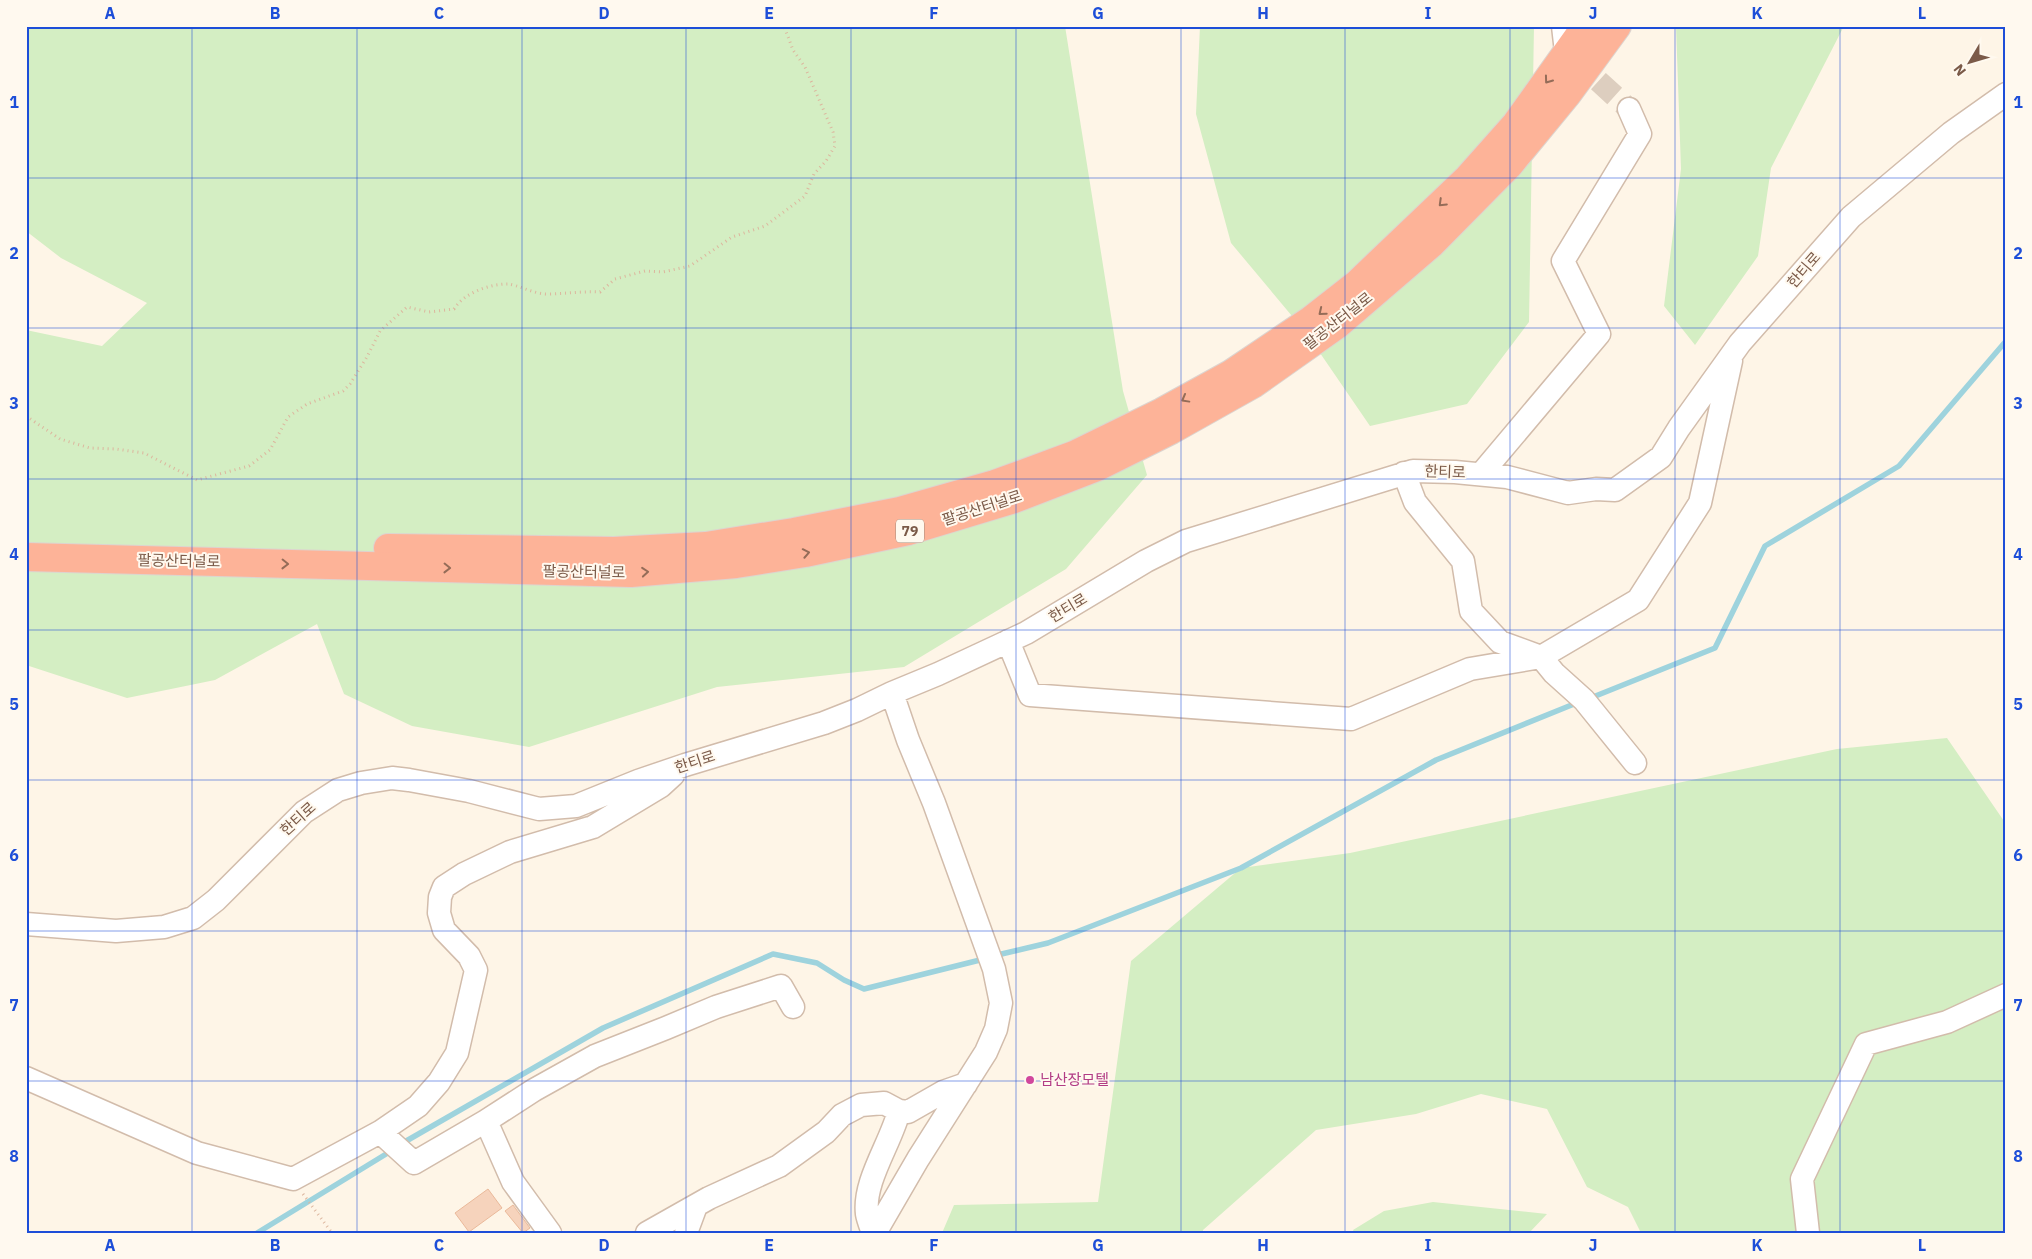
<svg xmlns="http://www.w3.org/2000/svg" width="2032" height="1259" viewBox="0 0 2032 1259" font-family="'IBM Plex Sans','Noto Sans KR',sans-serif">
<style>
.green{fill:#d4eec3}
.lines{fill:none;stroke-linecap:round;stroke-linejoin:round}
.stream{stroke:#9ed3dd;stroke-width:5.5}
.building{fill:#f6d3bc;stroke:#eab99a}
.minor-tunnel{stroke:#ddcebf;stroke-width:22;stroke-dasharray:22 11;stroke-linecap:butt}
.minor-casing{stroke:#d2bcab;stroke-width:25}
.highway-casing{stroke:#ddd4cf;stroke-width:30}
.path{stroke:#dcb69e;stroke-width:3;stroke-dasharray:1 4;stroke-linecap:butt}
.minor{stroke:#fff;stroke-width:22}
.highway{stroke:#fdb398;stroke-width:28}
.oneway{stroke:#956c58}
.grid{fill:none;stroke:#1d4ed8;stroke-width:1;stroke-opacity:0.55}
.hotel-dot{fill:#d1479c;stroke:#fff9ef;stroke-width:2}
.labels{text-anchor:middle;stroke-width:4;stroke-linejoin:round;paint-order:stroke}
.shield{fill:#fff9ef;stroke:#a38a7a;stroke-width:1}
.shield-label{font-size:14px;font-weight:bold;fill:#7b5a48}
.street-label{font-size:15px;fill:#7b5a48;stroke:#fff9ef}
.hotel-label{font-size:15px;fill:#b23c85;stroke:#fff9ef;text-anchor:start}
.neatline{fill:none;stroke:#1d4ed8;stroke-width:2}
.grid-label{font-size:16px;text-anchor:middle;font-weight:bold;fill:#1d4ed8}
</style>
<rect width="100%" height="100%" fill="#fef5e7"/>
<path class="green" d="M26 26H1065L1123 391 1147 475 1066 569 904 667 717 687 529 747 412 726 344 694 317 624 215 680 127 698 26 665V330L102 346 147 303 61 258 26 231Z
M1200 26H1534L1529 322 1467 404 1370 426 1307 334 1231 243 1196 114Z
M1676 26H1844L1771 168 1758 256 1695 345 1664 306 1681 169Z
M1947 738 2006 824V1233H1822L1818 1230 1799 1233H1641L1628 1207 1587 1187 1547 1109 1481 1094 1416 1114 1316 1130 1203 1230V1233H942L954 1205 1098 1202 1131 961 1241 868 1350 853 1837 749Z
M1433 1202 1547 1214 1529 1233H1354L1353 1230 1384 1211Z"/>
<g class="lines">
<path class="stream" d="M1588 699 1715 648 1765 546 1899 466 2006 341
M993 956 1048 943 1241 868 1436 760 1579 702
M401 1144 603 1028 773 954 817 963 844 980 864 989 984 959
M257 1233 391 1151"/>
</g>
<path class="building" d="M488 1189 502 1208 469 1232 455 1213Z
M513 1205 530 1228 523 1233 505 1211Z"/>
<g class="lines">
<path class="minor-tunnel" d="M1574 59 1629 109"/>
<g class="minor-casing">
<path id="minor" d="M1563 26 1566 52
M1404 473 1415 502 1463 561 1471 611 1500 642 1541 657 1554 673 1584 700 1635 763
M1481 474 1599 334 1563 261 1640 134 1629 109
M1008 641 1030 695 1351 719 1470 669 1541 657 1638 600 1700 503 1731 361
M26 924 116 931 164 927 193 918 216 900 304 812 338 790 361 783 392 778 409 780 469 791 539 809 576 806 638 781 685 765 824 723 857 710 892 693 938 674 1026 633 1146 561 1186 541 1413 471 1455 472 1507 477 1568 493 1596 489 1615 490 1661 457 1679 428 1740 343 1851 217 1951 133 2006 94
M26 1078 197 1153 293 1179 380 1132 418 1106 439 1082 457 1053 476 970 469 956 444 930 439 913 440 897 444 887 464 874 510 852 593 827 661 786 673 775
M486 1121 534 1090 595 1056 666 1028 716 1007 781 986 793 1007
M380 1132 414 1163 486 1121 513 1182 550 1233
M647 1233 709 1198 779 1166 826 1132 842 1115 861 1105 884 1103 899 1111 908 1112 943 1092 966 1084
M686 1233 696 1206
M873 1233C871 1227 868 1220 867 1214 863 1181 891 1143 899 1111
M875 1233 918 1159 986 1052 996 1029 1001 1003 994 969 934 803 908 740 892 693
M1808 1233 1802 1179 1866 1044 1947 1022 2006 995"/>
</g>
<g class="highway-casing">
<path id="highway" d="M388 548 614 551 706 546 794 532 900 511 995 484 1074 455 1162 412 1231 374 1311 320 1357 284 1468 178 1516 124 1586 26
M26 557 631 573 736 564 805 553 908 531 1014 499 1097 467 1171 430 1253 384 1338 324 1431 244 1508 166 1568 93 1617 26"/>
</g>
<path class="path" d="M26 416 60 439 90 448 116 449 144 453 197 480 249 466 270 450 288 417 307 404 343 391 350 384 367 357 380 331 407 307 429 312 454 309C464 293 489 284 508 284 518 285 532 293 545 294 564 294 581 291 600 292L615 279 645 271 663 272 690 266 732 237 765 226 805 196 814 174 826 161 835 146 833 132 805 67 793 50 784 26
M303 1194 332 1233"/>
<use href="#minor" class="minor"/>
<use href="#highway" class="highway"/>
</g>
<defs><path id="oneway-chevron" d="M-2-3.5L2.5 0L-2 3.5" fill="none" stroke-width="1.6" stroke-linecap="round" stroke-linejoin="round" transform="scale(1.25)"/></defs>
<g class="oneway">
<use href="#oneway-chevron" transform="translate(1548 80) rotate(126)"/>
<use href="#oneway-chevron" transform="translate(1442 203) rotate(136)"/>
<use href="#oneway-chevron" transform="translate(1322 312) rotate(141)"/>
<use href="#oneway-chevron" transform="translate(1185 399) rotate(151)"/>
<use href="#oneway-chevron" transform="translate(806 553) rotate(-11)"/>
<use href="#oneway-chevron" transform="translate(285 564) rotate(1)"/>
<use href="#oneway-chevron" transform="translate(447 568) rotate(1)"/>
<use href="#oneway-chevron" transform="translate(645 572) rotate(-5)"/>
</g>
<path class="grid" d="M192 26V1233M357 26V1233M522 26V1233M686 26V1233M851 26V1233M1016 26V1233M1181 26V1233M1345 26V1233M1510 26V1233M1675 26V1233M1840 26V1233M26 178H2006M26 328H2006M26 479H2006M26 630H2006M26 780H2006M26 931H2006M26 1081H2006"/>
<circle class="hotel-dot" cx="1030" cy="1080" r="5"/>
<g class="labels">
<rect class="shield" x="896" y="519.5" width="28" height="23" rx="4"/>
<g class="shield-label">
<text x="910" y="536">79</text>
</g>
<g class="street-label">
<text transform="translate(1804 270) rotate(-49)" y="5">한티로</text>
<text transform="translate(1338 321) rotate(-38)" y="5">팔공산터널로</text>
<text transform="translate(1445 472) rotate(2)" y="5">한티로</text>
<text transform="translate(982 508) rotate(-18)" y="5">팔공산터널로</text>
<text transform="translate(179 561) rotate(1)" y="5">팔공산터널로</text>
<text transform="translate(584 572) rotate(1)" y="5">팔공산터널로</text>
<text transform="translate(1068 608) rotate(-31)" y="5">한티로</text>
<text transform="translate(695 762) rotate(-18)" y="5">한티로</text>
<text transform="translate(298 819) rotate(-42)" y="5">한티로</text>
</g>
<g class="hotel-label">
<text x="1040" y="1085">남산장모텔</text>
</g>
</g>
<rect width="2032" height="1259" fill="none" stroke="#fff9ef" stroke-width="55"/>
<g transform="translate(1970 62) rotate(232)" stroke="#fff9ef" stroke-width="4" paint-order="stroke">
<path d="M0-4L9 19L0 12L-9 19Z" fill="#7b5a48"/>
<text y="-8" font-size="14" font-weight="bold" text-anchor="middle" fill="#7b5a48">N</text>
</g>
<rect x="28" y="28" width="1976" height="1204" class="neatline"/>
<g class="grid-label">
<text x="110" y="19">A</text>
<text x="275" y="19">B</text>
<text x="439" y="19">C</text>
<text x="604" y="19">D</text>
<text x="769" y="19">E</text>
<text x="934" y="19">F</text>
<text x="1098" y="19">G</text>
<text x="1263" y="19">H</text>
<text x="1428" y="19">I</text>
<text x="1593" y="19">J</text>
<text x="1757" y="19">K</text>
<text x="1922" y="19">L</text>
<text x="14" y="108">1</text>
<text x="2018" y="108">1</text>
<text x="14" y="259">2</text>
<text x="2018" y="259">2</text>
<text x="14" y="409">3</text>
<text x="2018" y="409">3</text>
<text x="14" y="560">4</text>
<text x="2018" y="560">4</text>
<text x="14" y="710">5</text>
<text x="2018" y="710">5</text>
<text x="14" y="861">6</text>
<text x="2018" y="861">6</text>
<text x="14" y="1011">7</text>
<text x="2018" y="1011">7</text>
<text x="14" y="1162">8</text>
<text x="2018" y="1162">8</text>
<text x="110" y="1251">A</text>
<text x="275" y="1251">B</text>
<text x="439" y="1251">C</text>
<text x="604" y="1251">D</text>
<text x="769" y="1251">E</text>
<text x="934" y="1251">F</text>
<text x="1098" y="1251">G</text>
<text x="1263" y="1251">H</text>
<text x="1428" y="1251">I</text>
<text x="1593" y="1251">J</text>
<text x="1757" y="1251">K</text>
<text x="1922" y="1251">L</text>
</g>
</svg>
